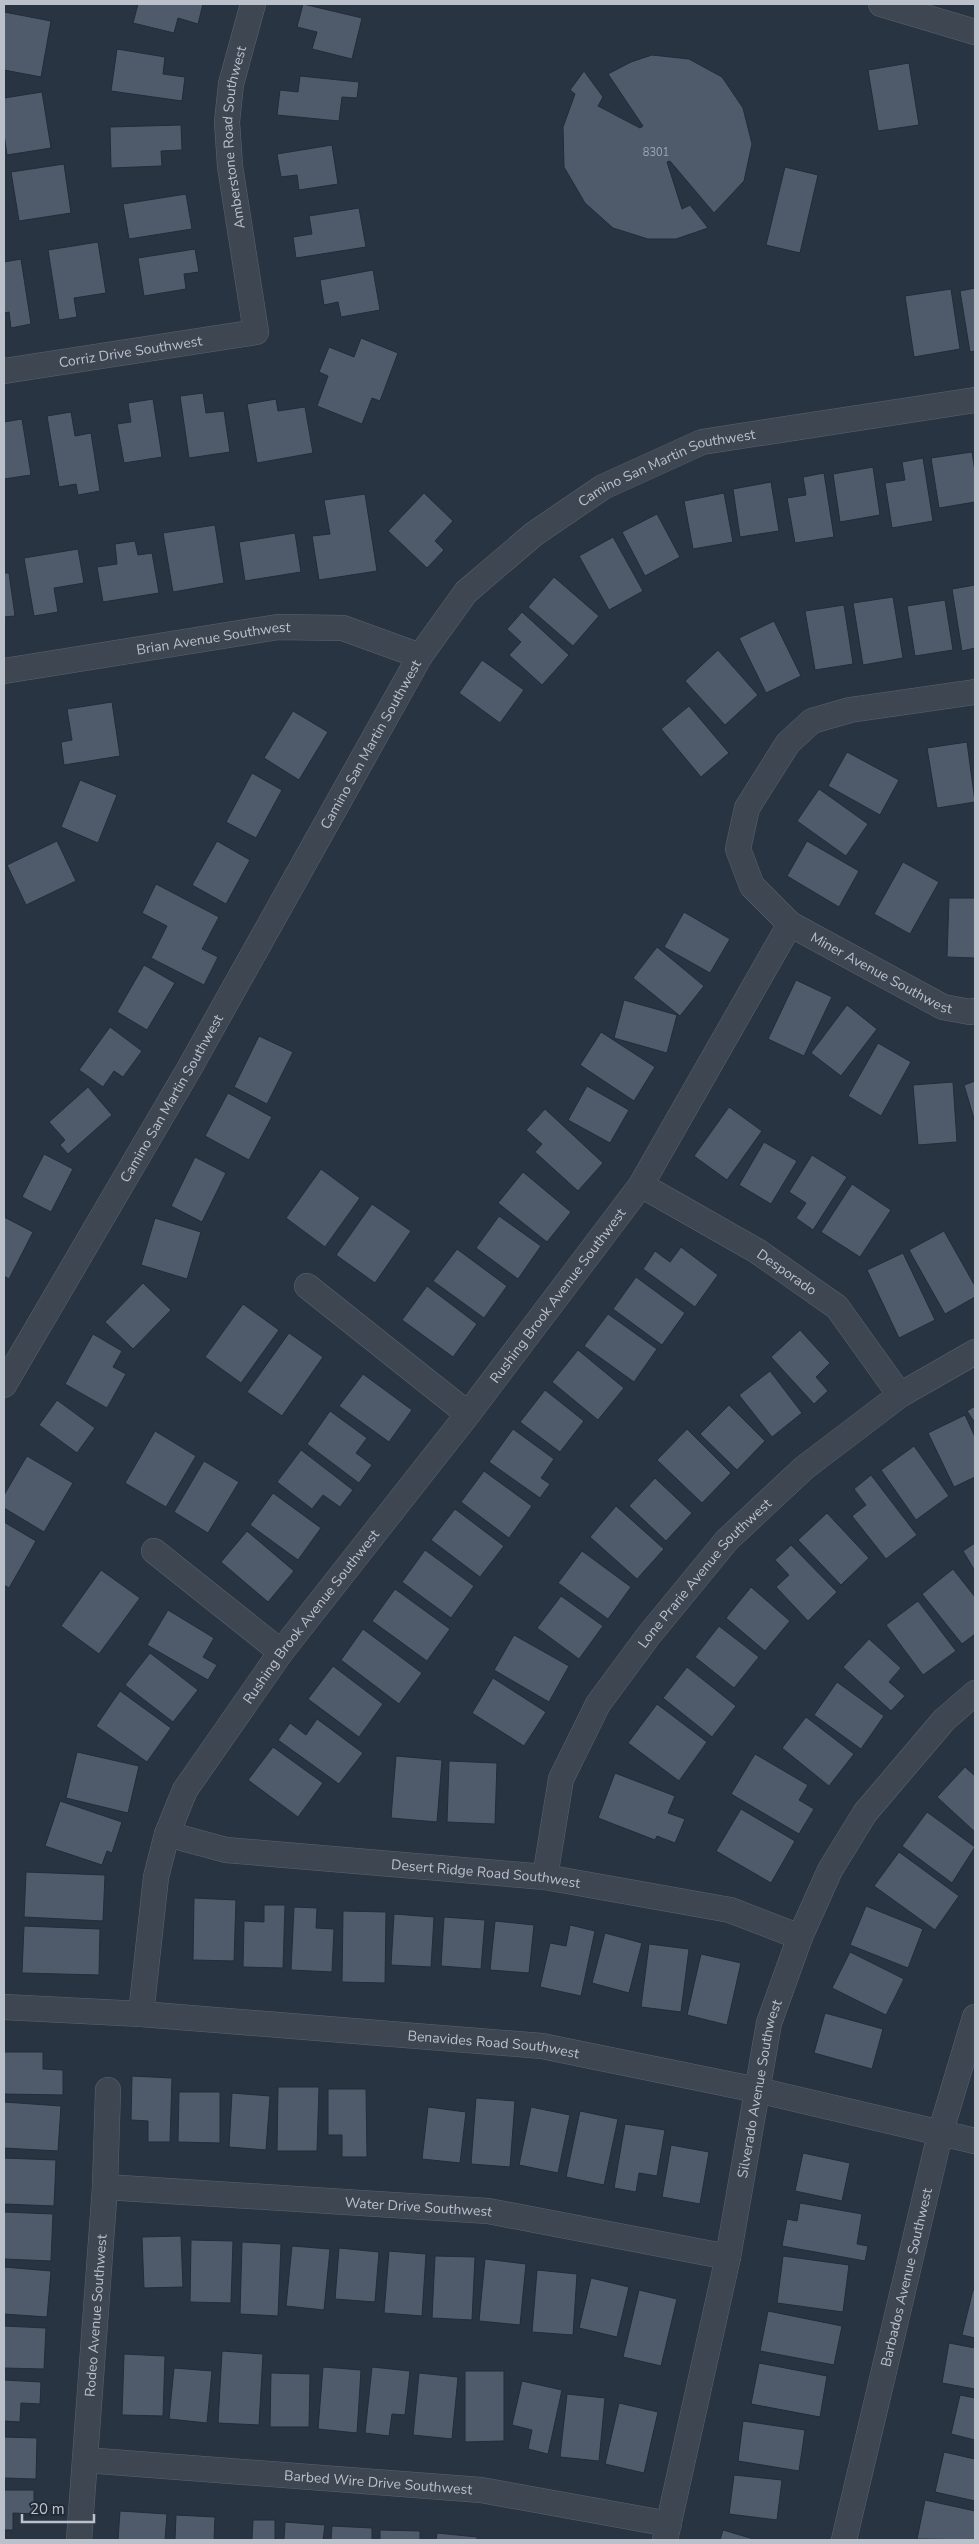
<svg xmlns="http://www.w3.org/2000/svg" width="979" height="2544" viewBox="0 0 979 2544" font-family="'Nunito Sans',sans-serif">
<style>
.building{fill:#4f5b6a;stroke:#232c39}
.lines{fill:none;stroke-linecap:round;stroke-linejoin:round}
.minor-casing{stroke:#5b636f;stroke-width:26}
.minor{stroke:#3d4651;stroke-width:25}
.labels{text-anchor:middle;stroke-width:4.5;stroke-linejoin:round;paint-order:stroke}
.number-label{font-size:11px;fill:#9fa8b3}
.street-label{font-size:14px;fill:#bac1cb;stroke:#212a37}
</style>
<rect width="100%" height="100%" fill="#283442"/>
<path class="building" d="M138 4H203L198 24 178 18 174 33 133 23Z
M303 4 362 18 352 59 312 49 317 32 297 27Z
M4 12 51 21 41 77 4 70Z
M117 49 165 57 163 74 185 77 182 101 111 91Z
M652 55 689 59 722 77 743 108 752 144 744 181 714 213 670 161 667 162 682 209 690 205 708 228 676 239H648L613 228 585 203 564 167 563 127 575 94 570 90 584 71 603 97 598 106 640 128 643 126 608 74 631 62Z
M909 63 919 125 878 131 868 70Z
M300 76 359 82 357 98 342 97 339 121 277 115 280 90 298 92Z
M42 92 51 148 7 155 4 134V98Z
M181 125 182 150 161 151 162 166 111 168 110 127Z
M332 145 338 184 299 190 297 175 281 177 277 154Z
M64 164 71 213 19 221 11 172Z
M785 167 818 175 800 253 766 245Z
M186 194 192 229 129 239 123 204Z
M359 208 366 247 296 258 293 237 312 234 309 216Z
M98 242 106 293 74 298 77 317 59 320 48 250Z
M195 249 199 272 184 274 186 289 144 296 138 258Z
M21 259 31 324 11 328 9 312 4 313V262Z
M373 270 380 310 341 317 338 302 324 305 320 280Z
M975 288V351L970 352 960 291Z
M951 289 960 349 914 357 905 296Z
M361 338 398 353 380 401 372 398 362 424 317 406 328 376 319 372 329 347 354 357Z
M203 393 206 413 224 411 230 452 189 458 180 396Z
M153 399 162 457 124 463 117 424 131 422 128 403Z
M276 399 278 411 305 407 313 453 257 463 247 404Z
M71 412 75 436 91 433 100 491 78 495 76 484 59 487 47 416Z
M22 419 31 475 4 479V422Z
M972 452 975 472V502L939 508 931 458Z
M923 458 933 521 892 528 885 483 905 480 902 462Z
M873 467 880 515 840 522 833 474Z
M824 473 834 537 795 543 787 498 806 495 803 477Z
M771 482 779 531 740 537 733 489Z
M424 493 453 521 435 541 444 550 427 568 388 531Z
M724 493 733 542 693 549 684 501Z
M365 494 377 571 319 580 312 536 330 534 324 500Z
M657 514 680 557 645 576 622 532Z
M215 525 224 583 173 592 163 533Z
M295 533 301 572 245 581 239 542Z
M613 537 643 591 609 610 579 556Z
M135 541 138 555 152 553 159 593 103 602 97 567 117 564 115 544Z
M78 549 84 583 54 588 58 612 34 616 24 558Z
M4 573H9L15 616 4 617Z
M554 577 599 616 573 646 528 607Z
M975 585V648L962 651 952 589Z
M893 597 903 658 863 665 853 603Z
M945 600 953 650 915 656 907 606Z
M844 605 853 664 815 670 805 611Z
M522 612 569 655 542 685 509 655 521 642 507 629Z
M774 621 801 676 766 693 739 638Z
M718 650 758 695 725 725 685 681Z
M482 660 524 690 500 723 459 693Z
M112 702 120 756 64 765 61 742 72 740 67 709Z
M689 706 729 753 701 777 661 729Z
M293 711 328 732 299 780 264 758Z
M967 742 975 802 937 808 927 748Z
M847 752 899 780 880 815 828 786Z
M252 773 282 790 256 838 226 822Z
M80 780 117 795 98 843 61 827Z
M819 789 868 824 846 856 797 821Z
M57 841 76 881 26 905 7 865Z
M217 841 250 860 226 904 192 885Z
M807 841 859 871 839 907 787 876Z
M903 862 939 882 910 934 874 914Z
M156 884 219 917 202 949 218 957 204 985 151 958 167 926 142 913Z
M949 898H975V958L947 957Z
M684 912 730 939 710 973 664 947Z
M657 947 704 986 680 1016 633 978Z
M144 965 175 983 147 1030 117 1012Z
M796 980 832 997 804 1056 768 1039Z
M624 1000 677 1015 667 1053 614 1038Z
M847 1005 877 1029 841 1076 811 1053Z
M110 1027 142 1051 123 1077 114 1071 103 1087 79 1070Z
M601 1032 655 1067 634 1101 580 1065Z
M259 1036 293 1052 267 1104 234 1087Z
M878 1043 911 1062 881 1116 848 1096Z
M975 1081V1122L964 1085Z
M953 1082 957 1142 918 1145 913 1085Z
M587 1086 629 1110 610 1143 568 1120Z
M88 1087 112 1115 68 1154 60 1145 65 1140 49 1122Z
M228 1093 272 1117 249 1160 205 1136Z
M729 1107 762 1131 727 1180 694 1156Z
M545 1109 603 1163 578 1191 535 1152 542 1144 526 1130Z
M764 1142 797 1161 771 1204 739 1185Z
M44 1154 73 1169 51 1212 22 1197Z
M812 1155 847 1177 813 1230 796 1218 806 1203 789 1192Z
M195 1157 226 1173 202 1222 171 1206Z
M321 1169 360 1198 325 1247 286 1218Z
M523 1172 571 1212 547 1242 498 1203Z
M852 1184 891 1210 860 1257 821 1232Z
M372 1204 411 1231 375 1283 336 1255Z
M499 1216 541 1246 518 1279 476 1248Z
M4 1217 33 1232 9 1279 4 1276Z
M155 1218 201 1232 187 1279 141 1265Z
M944 1231 975 1286V1297L945 1314 909 1250Z
M681 1247 718 1275 695 1307 643 1269 655 1251 670 1262Z
M457 1249 507 1286 484 1318 433 1281Z
M903 1253 935 1320 899 1338 867 1270Z
M636 1277 685 1313 662 1345 613 1309Z
M143 1283 171 1310 133 1349 105 1322Z
M427 1286 477 1324 453 1357 402 1320Z
M243 1304 279 1330 241 1383 205 1357Z
M608 1314 657 1349 634 1382 584 1346Z
M800 1330 830 1363 816 1377 828 1391 814 1404 771 1357Z
M289 1333 323 1357 282 1416 247 1392Z
M93 1334 122 1351 113 1367 126 1374 107 1408 65 1384Z
M578 1350 624 1388 598 1420 552 1382Z
M770 1371 802 1413 772 1437 739 1395Z
M363 1374 412 1410 389 1442 339 1406Z
M545 1390 584 1421 560 1452 520 1422Z
M57 1400 95 1428 77 1453 39 1425Z
M729 1405 765 1441 737 1470 700 1434Z
M975 1406V1423L967 1411Z
M330 1411 367 1438 356 1453 372 1465 359 1483 307 1444Z
M965 1415 975 1437V1477L954 1487 928 1433Z
M513 1429 554 1459 541 1478 550 1484 540 1498 489 1462Z
M687 1429 731 1473 702 1503 657 1460Z
M155 1431 196 1456 166 1507 125 1483Z
M914 1446 949 1496 916 1520 881 1470Z
M301 1450 353 1490 340 1507 323 1495 312 1509 277 1482Z
M27 1456 73 1483 44 1532 4 1508V1495Z
M204 1461 239 1482 208 1533 174 1512Z
M484 1471 532 1506 509 1538 461 1502Z
M871 1475 917 1535 886 1559 852 1516 866 1505 854 1489Z
M655 1478 692 1513 666 1541 629 1506Z
M273 1493 321 1528 298 1560 250 1525Z
M616 1506 664 1549 637 1579 590 1537Z
M455 1509 504 1546 480 1577 431 1540Z
M827 1513 869 1558 841 1585 798 1540Z
M4 1522 36 1541 9 1588 4 1585Z
M247 1531 294 1571 268 1602 221 1562Z
M975 1543V1571L963 1551Z
M791 1545 837 1592 808 1621 776 1587 789 1575 775 1560Z
M425 1550 474 1586 451 1618 402 1582Z
M582 1551 631 1587 608 1619 558 1583Z
M953 1569 975 1597V1634L962 1644 922 1594Z
M101 1570 140 1598 99 1654 61 1626Z
M751 1587 790 1621 765 1651 726 1618Z
M395 1589 450 1629 427 1661 372 1621Z
M561 1596 603 1626 579 1659 537 1628Z
M918 1601 956 1651 923 1675 886 1625Z
M168 1610 214 1638 203 1657 217 1665 208 1680 147 1645Z
M719 1626 759 1657 734 1688 695 1657Z
M363 1629 422 1673 399 1704 341 1660Z
M514 1635 569 1666 549 1702 494 1670Z
M869 1639 901 1668 889 1682 905 1696 891 1711 843 1667Z
M150 1653 198 1690 173 1722 125 1685Z
M333 1666 383 1704 359 1737 308 1699Z
M687 1667 736 1706 712 1737 663 1698Z
M493 1678 546 1712 524 1746 472 1713Z
M837 1682 884 1716 861 1749 814 1715Z
M120 1691 171 1728 147 1762 96 1726Z
M657 1704 707 1742 679 1781 628 1743Z
M806 1717 854 1754 829 1786 782 1748Z
M317 1719 363 1753 339 1784 278 1740 290 1723 306 1735Z
M273 1747 323 1783 298 1817 248 1780Z
M77 1752 139 1766 128 1813 66 1798Z
M755 1754 808 1785 799 1800 814 1809 799 1834 731 1794Z
M396 1756 442 1760 437 1822 391 1818Z
M449 1761 497 1763 495 1824 447 1822Z
M965 1767 975 1776V1832L937 1797Z
M615 1773 675 1796 668 1813 685 1819 675 1843 657 1836 655 1840 598 1818Z
M60 1801 122 1822 112 1853 107 1851 102 1865 45 1846Z
M741 1809 795 1841 771 1883 716 1851Z
M927 1812 975 1847 952 1883 902 1846Z
M899 1852 959 1896 935 1930 874 1886Z
M26 1872 105 1875 103 1921 24 1917Z
M194 1898 236 1900 234 1961 193 1960Z
M264 1905H285L283 1968 243 1967 244 1921 264 1922Z
M866 1906 923 1929 908 1968 850 1945Z
M294 1907 317 1908 316 1928 334 1929 332 1972 291 1970Z
M343 1911 386 1912 385 1983 342 1982Z
M394 1914 434 1917 431 1967 391 1965Z
M444 1917 485 1920 481 1969 441 1966Z
M495 1921 534 1925 529 1973 490 1970Z
M570 1925 595 1931 581 1996 540 1987 550 1943 566 1946Z
M24 1926 100 1929 99 1975 22 1973Z
M605 1933 642 1943 629 1993 592 1983Z
M649 1944 689 1949 681 2012 641 2007Z
M850 1952 904 1979 886 2015 832 1988Z
M701 1954 741 1963 727 2025 687 2015Z
M825 2013 883 2029 872 2069 814 2053Z
M4 2052H43V2069L63 2070V2095L4 2094Z
M132 2076 172 2078 170 2142H148V2121L131 2120Z
M278 2087H319L317 2151H277Z
M328 2089H366L367 2157H342V2135H328Z
M179 2092H220V2143L178 2142Z
M232 2093 270 2096 266 2150 229 2147Z
M476 2098 515 2101 510 2167 471 2164Z
M4 2102 61 2106 58 2151 4 2148Z
M428 2107 466 2112 460 2163 422 2159Z
M531 2107 570 2115 558 2173 519 2165Z
M580 2111 618 2119 604 2185 566 2177Z
M625 2124 665 2130 657 2176 639 2173 636 2192 614 2188Z
M671 2145 709 2152 700 2204 662 2197Z
M803 2153 850 2163 842 2201 795 2191Z
M4 2158 56 2160 54 2206 4 2204Z
M800 2203 862 2214 857 2244 868 2246 865 2261 782 2246 787 2219 797 2221Z
M4 2212 53 2214 51 2261 4 2259Z
M181 2236 183 2287 144 2288 142 2237Z
M191 2240 233 2241 231 2303 190 2302Z
M242 2242 281 2244 278 2316 240 2314Z
M292 2246 330 2249 324 2310 286 2306Z
M339 2248 379 2252 375 2302 335 2299Z
M389 2251 426 2254 422 2316 384 2313Z
M435 2256 475 2257 472 2320 432 2318Z
M783 2256 849 2265 843 2312 777 2303Z
M485 2259 526 2264 520 2325 479 2321Z
M4 2267 51 2271 47 2317 4 2314Z
M537 2270 577 2274 573 2335 532 2332Z
M591 2278 629 2287 617 2337 579 2328Z
M639 2290 677 2299 661 2366 623 2357Z
M973 2290 975 2291V2338L962 2335Z
M768 2311 842 2326 834 2365 760 2351Z
M4 2326 46 2328 44 2369 4 2368Z
M949 2343 975 2348V2389L942 2383Z
M222 2351 263 2354 259 2425 218 2423Z
M124 2354 165 2356 163 2416 122 2415Z
M759 2363 827 2376 820 2417 751 2404Z
M323 2367 361 2370 357 2433 318 2429Z
M372 2367 410 2371 405 2415 392 2414 389 2436 365 2433Z
M174 2368 212 2371 207 2423 169 2419Z
M465 2371H504V2441L465 2442Z
M271 2373 310 2374 309 2427H270Z
M419 2373 458 2377 452 2439 413 2435Z
M4 2380 41 2382 40 2404 21 2403 20 2422 4 2421Z
M522 2381 562 2390 548 2454 528 2449 532 2430 512 2425Z
M567 2394 605 2398 599 2461 560 2457Z
M960 2395 975 2398V2440L951 2434Z
M619 2403 658 2412 644 2473 605 2464Z
M743 2421 805 2430 799 2471 738 2461Z
M4 2437 37 2438 36 2479 4 2478Z
M944 2452 975 2459V2501L935 2492Z
M734 2475 782 2480 777 2520 729 2514Z
M4 2490H34V2514L13 2513V2530H4Z
M925 2500 975 2511V2540L917 2539Z
M120 2511 167 2514 165 2540H118Z
M176 2515 215 2517 214 2540H175Z
M253 2520H275V2540H252Z
M285 2522 325 2525 323 2540H284Z
M332 2526 372 2528V2540H331Z
M380 2530 420 2531V2540H380Z
M723 2530 757 2540H720Z
M437 2533 477 2537V2540H436Z"/>
<g class="lines">
<g class="minor-casing">
<g id="minor">
<path d="M881 4 975 32"/>
<path id="s1" d="M4 371 256 332 230 166 227 122 231 84 253 4"/>
<path id="s2" d="M4 671 278 627 343 628 420 656"/>
<path id="s3" d="M790 924 943 1007 970 1012 975 1011"/>
<path id="s4" d="M641 1185 757 1251 837 1307 900 1395"/>
<path d="M307 1286 468 1414"/>
<path id="s5" d="M4 1385 189 1069 420 656 466 592 534 534 603 487 702 442 975 400"/>
<path d="M154 1551 281 1652"/>
<path id="s6" d="M167 1834 226 1850 545 1877 730 1910 800 1937"/>
<path id="s7" d="M545 1877 561 1779 598 1704 649 1635 727 1540 804 1468 900 1395 975 1352"/>
<path id="s8" d="M4 2007 141 2014 542 2046 757 2090 975 2141"/>
<path id="s9" d="M141 2014 156 1877 167 1834 185 1790 281 1652 468 1414 641 1185 790 924 752 886 738 849 747 808 788 743 812 721 850 710 975 692"/>
<path id="s10" d="M105 2187 488 2211 728 2257"/>
<path id="s11" d="M85 2460 481 2490 669 2524"/>
<path id="s12" d="M79 2540 105 2187 108 2090"/>
<path id="s13" d="M665 2540 728 2257 769 2023 800 1937 830 1870 865 1813 944 1720 975 1693"/>
<path id="s14" d="M844 2540 940 2134 975 2017"/>
</g>
</g>
<use href="#minor" class="minor"/>
</g>
<g class="labels">
<g class="number-label">
<text x="656" y="156">8301</text>
</g>
<g class="street-label">
<text dy="5" stroke="none"><textPath href="#s1" startOffset="452">Amberstone Road Southwest</textPath></text>
<text dy="5" stroke="none"><textPath href="#s1" startOffset="128">Corriz Drive Southwest</textPath></text>
<text dy="5" stroke="none"><textPath href="#s5" startOffset="1158">Camino San Martin Southwest</textPath></text>
<text dy="5" stroke="none"><textPath href="#s2" startOffset="212">Brian Avenue Southwest</textPath></text>
<text dy="5" stroke="none"><textPath href="#s5" startOffset="738">Camino San Martin Southwest</textPath></text>
<text dy="5" stroke="none"><textPath href="#s3" startOffset="104">Miner Avenue Southwest</textPath></text>
<text dy="5" stroke="none"><textPath href="#s5" startOffset="332">Camino San Martin Southwest</textPath></text>
<text dy="5" stroke="none"><textPath href="#s4" startOffset="170">Desporado</textPath></text>
<text dy="5" stroke="none"><textPath href="#s9" startOffset="849">Rushing Brook Avenue Southwest</textPath></text>
<text dy="5" stroke="none"><textPath href="#s7" startOffset="352">Lone Prarie Avenue Southwest</textPath></text>
<text dy="5" stroke="none"><textPath href="#s9" startOffset="444">Rushing Brook Avenue Southwest</textPath></text>
<text dy="5" stroke="none"><textPath href="#s6" startOffset="322">Desert Ridge Road Southwest</textPath></text>
<text dy="5" stroke="none"><textPath href="#s8" startOffset="491">Benavides Road Southwest</textPath></text>
<text dy="5" stroke="none"><textPath href="#s13" startOffset="461">Silverado Avenue Southwest</textPath></text>
<text dy="5" stroke="none"><textPath href="#s10" startOffset="314">Water Drive Southwest</textPath></text>
<text dy="5" stroke="none"><textPath href="#s14" startOffset="270">Barbados Avenue Southwest</textPath></text>
<text dy="5" stroke="none"><textPath href="#s12" startOffset="225">Rodeo Avenue Southwest</textPath></text>
<text dy="5" stroke="none"><textPath href="#s11" startOffset="294">Barbed Wire Drive Southwest</textPath></text>
</g>
</g>
<rect width="979" height="2544" fill="none" stroke="#bac1cb" stroke-width="10"/>
<path d="M22 2514v8h72v-8" fill="none" stroke="#bac1cb" stroke-width="2.5"/>
<text x="30" y="2514" font-size="15" fill="#bac1cb" stroke="#212a37" stroke-width="4" paint-order="stroke">20 m</text>
</svg>
